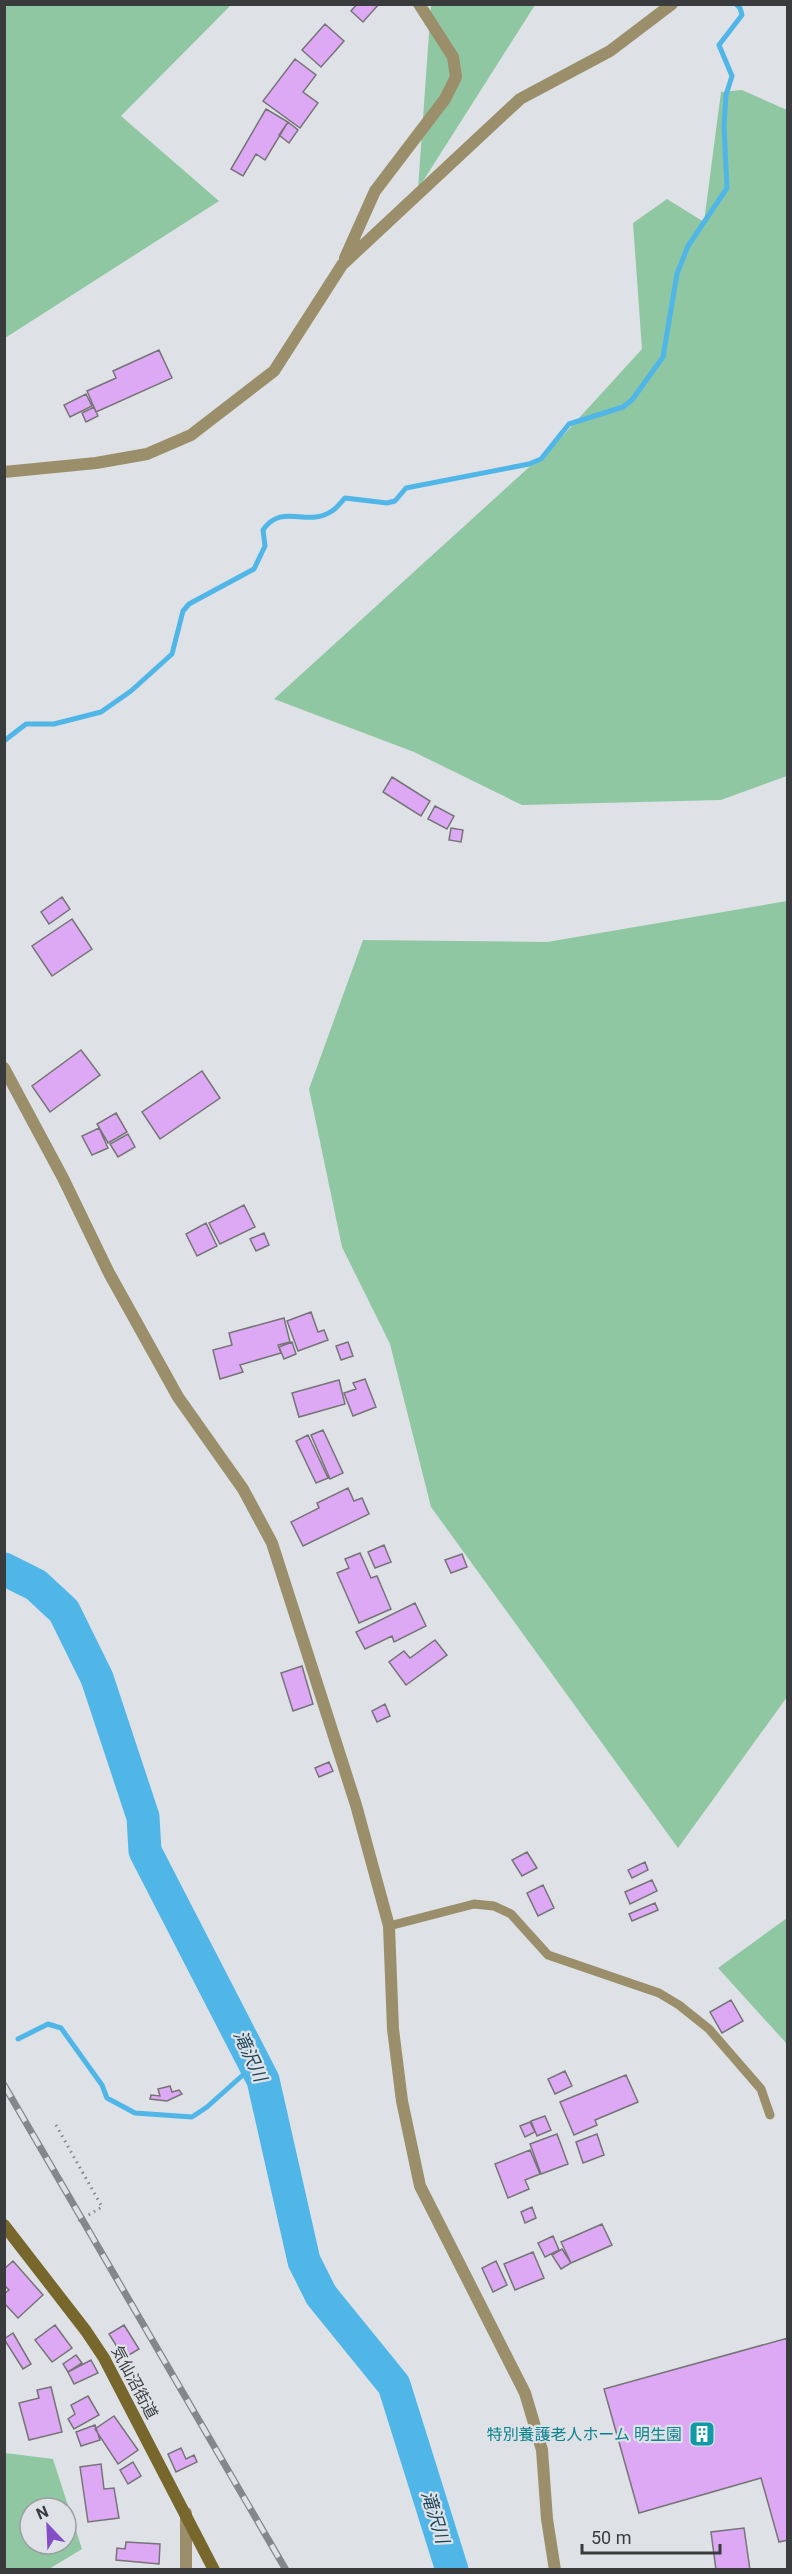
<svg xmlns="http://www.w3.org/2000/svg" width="792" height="2574" viewBox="0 0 792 2574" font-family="Roboto,'Noto Sans JP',sans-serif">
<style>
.green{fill:#8fc7a2;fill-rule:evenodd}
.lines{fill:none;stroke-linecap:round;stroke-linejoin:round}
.stream{stroke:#50b6e8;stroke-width:5}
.river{stroke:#50b6e8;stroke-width:33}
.building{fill:#dda8f4;stroke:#777478;stroke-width:1.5}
.path{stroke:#848789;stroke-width:3;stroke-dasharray:1.5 4.5;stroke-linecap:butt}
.lane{stroke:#9a8f6a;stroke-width:9}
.street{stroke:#9a8f6a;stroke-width:12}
.secondary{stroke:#77672c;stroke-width:12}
.rail-casing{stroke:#85888b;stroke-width:7}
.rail{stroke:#dee2e6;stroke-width:4.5;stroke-dasharray:14;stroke-linecap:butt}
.labels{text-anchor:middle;stroke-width:4.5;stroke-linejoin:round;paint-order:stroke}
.street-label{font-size:16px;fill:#393b3c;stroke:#dee2e6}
.culture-label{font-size:16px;fill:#0d838f;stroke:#dee2e6;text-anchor:end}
.water-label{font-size:18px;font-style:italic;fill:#1d475d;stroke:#dee2e6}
</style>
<rect width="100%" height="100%" fill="#dee2e6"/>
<path class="green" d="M5 4 231 5 121 116 219 201 5 338Z
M431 5H535L418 189Z
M742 90 787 110V776L721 800 522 805 414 752 274 699 559 440 642 349 633 223 667 199 704 222 721 92Z
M787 901V1697L678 1848 431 1507 390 1344 342 1247 309 1089 363 940 547 942Z
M787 1918V2044L718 1968Z
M5 2453 53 2459 82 2549 49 2569H5ZM30 2508H66V2544H30Z"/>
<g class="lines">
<path class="stream" d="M4 741 26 724H54L101 712 131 691 172 654 183 611 189 604 254 569 265 546 263 530C282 502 307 528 332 511 337 508 341 502 345 498L387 503 395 501 406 488 529 464 541 459 569 424 623 407 632 400 663 357 677 274 688 246 727 188 724 126 726 95 732 76 719 45 742 15 740 8 736 4
M18 2039 48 2024 61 2028 102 2085 107 2098 135 2113 192 2117 207 2107 244 2074 248 2049"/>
<path class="river" d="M4 1569 36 1585 64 1611 97 1678 143 1817 145 1851 263 2080 304 2261 321 2295 394 2385 452 2570"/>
</g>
<path class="building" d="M357 4H379L363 22 351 11Z
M325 24 344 41 321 67 302 50Z
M295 59 316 75 303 92 318 103 300 128 263 101Z
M266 109 288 122 265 160 256 154 243 176 231 169Z
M288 122 298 130 289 143 279 135Z
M159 350 172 378 96 412 87 391 116 378 113 371Z
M86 394 92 406 70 417 64 405Z
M94 407 98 416 86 422 82 413Z
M392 777 430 801 421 816 383 792Z
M435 806 454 816 447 829 428 819Z
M451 828 463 830 461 842 449 840Z
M62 897 70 909 49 924 41 912Z
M72 919 92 949 52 976 32 946Z
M81 1050 100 1075 50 1112 32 1086Z
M202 1071 220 1098 160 1139 142 1112Z
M116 1113 127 1132 108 1143 97 1124Z
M99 1128 108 1148 92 1155 82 1136Z
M128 1134 135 1147 118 1157 110 1144Z
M244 1205 255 1227 220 1244 209 1223Z
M206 1223 217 1246 197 1256 186 1234Z
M264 1233 269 1245 256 1251 250 1239Z
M311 1312 318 1332 324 1330 328 1340 298 1351 287 1321Z
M284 1318 290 1342 278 1345 281 1353 240 1365 243 1372 220 1379 213 1350 232 1345 229 1333Z
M292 1342 296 1354 284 1359 279 1347Z
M348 1342 353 1356 341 1360 336 1346Z
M365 1379 376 1407 353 1416 344 1393 356 1389 353 1383Z
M339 1380 345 1404 299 1417 292 1393Z
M323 1430 343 1473 330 1479 311 1435Z
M308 1435 328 1478 316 1483 296 1441Z
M348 1488 354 1501 362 1498 369 1514 303 1546 291 1522 319 1508 317 1503Z
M384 1545 391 1562 375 1568 368 1552Z
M360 1553 371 1578 377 1576 391 1609 359 1623 337 1573 349 1568 345 1559Z
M462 1554 467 1567 451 1573 445 1560Z
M415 1603 426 1626 394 1642 392 1636 365 1649 356 1632Z
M435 1640 447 1655 406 1685 389 1662 404 1651 410 1658Z
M302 1666 313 1704 293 1711 281 1673Z
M385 1704 390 1716 377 1722 372 1711Z
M329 1762 333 1771 319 1777 315 1768Z
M527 1852 537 1868 522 1876 512 1860Z
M645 1862 648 1870 632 1878 628 1870Z
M652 1880 657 1891 630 1904 625 1892Z
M543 1885 554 1908 538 1916 527 1893Z
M655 1903 658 1910 632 1921 629 1914Z
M731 2000 743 2021 722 2033 710 2012Z
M565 2071 572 2086 555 2094 548 2079Z
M626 2075 638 2102 595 2120 597 2125 574 2135 560 2102Z
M170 2086 172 2092 179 2090 182 2094 167 2101 150 2099 151 2095 160 2096 158 2089Z
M545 2116 551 2130 537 2136 531 2121Z
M530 2122 535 2132 525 2137 520 2126Z
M557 2134 568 2164 541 2174 530 2144Z
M597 2134 604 2155 583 2163 576 2142Z
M530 2150 540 2174 525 2180 529 2189 508 2198 495 2164Z
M532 2207 536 2218 525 2223 521 2212Z
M602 2224 612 2245 571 2263 561 2242Z
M553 2236 559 2250 545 2257 538 2243Z
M562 2249 571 2263 561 2269 552 2255Z
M533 2252 544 2278 515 2290 504 2264Z
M13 2261 43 2295 18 2318 4 2303V2294L9 2290 4 2285V2269Z
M496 2261 507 2285 493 2292 482 2268Z
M55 2325 72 2348 52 2362 35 2340Z
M124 2325 139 2349 124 2358 109 2334Z
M13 2333 31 2364 23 2369 4 2339Z
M788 2338V2540L779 2542 761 2478 639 2513 604 2389Z
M76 2355 82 2363 68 2372 63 2364Z
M91 2360 98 2373 74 2384 68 2372Z
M51 2387 62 2432 29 2440 19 2403 39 2398 37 2390Z
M88 2396 99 2415 74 2429 68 2419 75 2414 71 2405Z
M114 2416 138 2450 118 2464 95 2429Z
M95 2425 100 2440 81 2446 76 2432Z
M181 2448 186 2459 194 2455 197 2462 176 2472 168 2454Z
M133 2462 141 2476 128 2484 120 2470Z
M101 2464 104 2489 114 2488 119 2518 88 2522 80 2467Z
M744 2528 750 2570H716L711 2532Z
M126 2542 160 2544 159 2564 116 2560 117 2548 125 2549Z"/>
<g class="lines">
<path class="path" d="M56 2125 102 2207 75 2223"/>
<path class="lane" d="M389 1926 474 1904 494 1906 511 1914 548 1955 659 1993 679 2005 709 2029 761 2089 770 2115"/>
<path class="street" d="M345 258 375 191 445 99 456 77 453 57 419 4
M4 472 96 463 147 454 191 435 274 371 342 265 520 99 610 51 672 4
M4 1068 63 1178 109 1273 178 1397 243 1489 272 1543 356 1805 389 1926 393 2029 402 2101 420 2186 525 2393 542 2450 547 2519 555 2570
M186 2513V2570"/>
<path class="secondary" d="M4 2225 86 2331 104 2358 214 2570"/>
<g class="rail-casing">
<path id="rail" d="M4 2085 286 2570"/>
</g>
<use href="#rail" class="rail"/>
</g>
<defs>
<g id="building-square" transform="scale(1.35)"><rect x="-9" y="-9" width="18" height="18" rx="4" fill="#0f9aa8" stroke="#dee2e6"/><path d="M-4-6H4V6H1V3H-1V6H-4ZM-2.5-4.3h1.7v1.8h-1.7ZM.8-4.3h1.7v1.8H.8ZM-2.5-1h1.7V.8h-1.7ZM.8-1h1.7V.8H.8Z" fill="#fff"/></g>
</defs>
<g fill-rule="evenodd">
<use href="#building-square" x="702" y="2434"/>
</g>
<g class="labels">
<g class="street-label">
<text transform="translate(135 2382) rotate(62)" y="6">気仙沼街道</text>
</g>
<g class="culture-label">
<text x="682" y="2440">特別養護老人ホーム 明生園</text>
</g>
<g class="water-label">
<text transform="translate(250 2056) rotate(65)" y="6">滝沢川</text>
<text transform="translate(435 2517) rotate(73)" y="6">滝沢川</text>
</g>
</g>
<rect width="792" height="2574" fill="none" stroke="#393b3c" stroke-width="12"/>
<g transform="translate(48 2526) rotate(337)"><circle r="28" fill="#dee2e6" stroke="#9c9fa2" stroke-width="1.5"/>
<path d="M0-4.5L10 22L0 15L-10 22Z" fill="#824fc7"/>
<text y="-9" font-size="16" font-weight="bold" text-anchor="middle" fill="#393b3c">N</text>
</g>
<path d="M582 2544v9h138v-9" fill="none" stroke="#393b3c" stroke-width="3"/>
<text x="591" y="2544" font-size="18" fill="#393b3c" stroke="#dee2e6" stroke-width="4.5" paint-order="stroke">50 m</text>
</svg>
